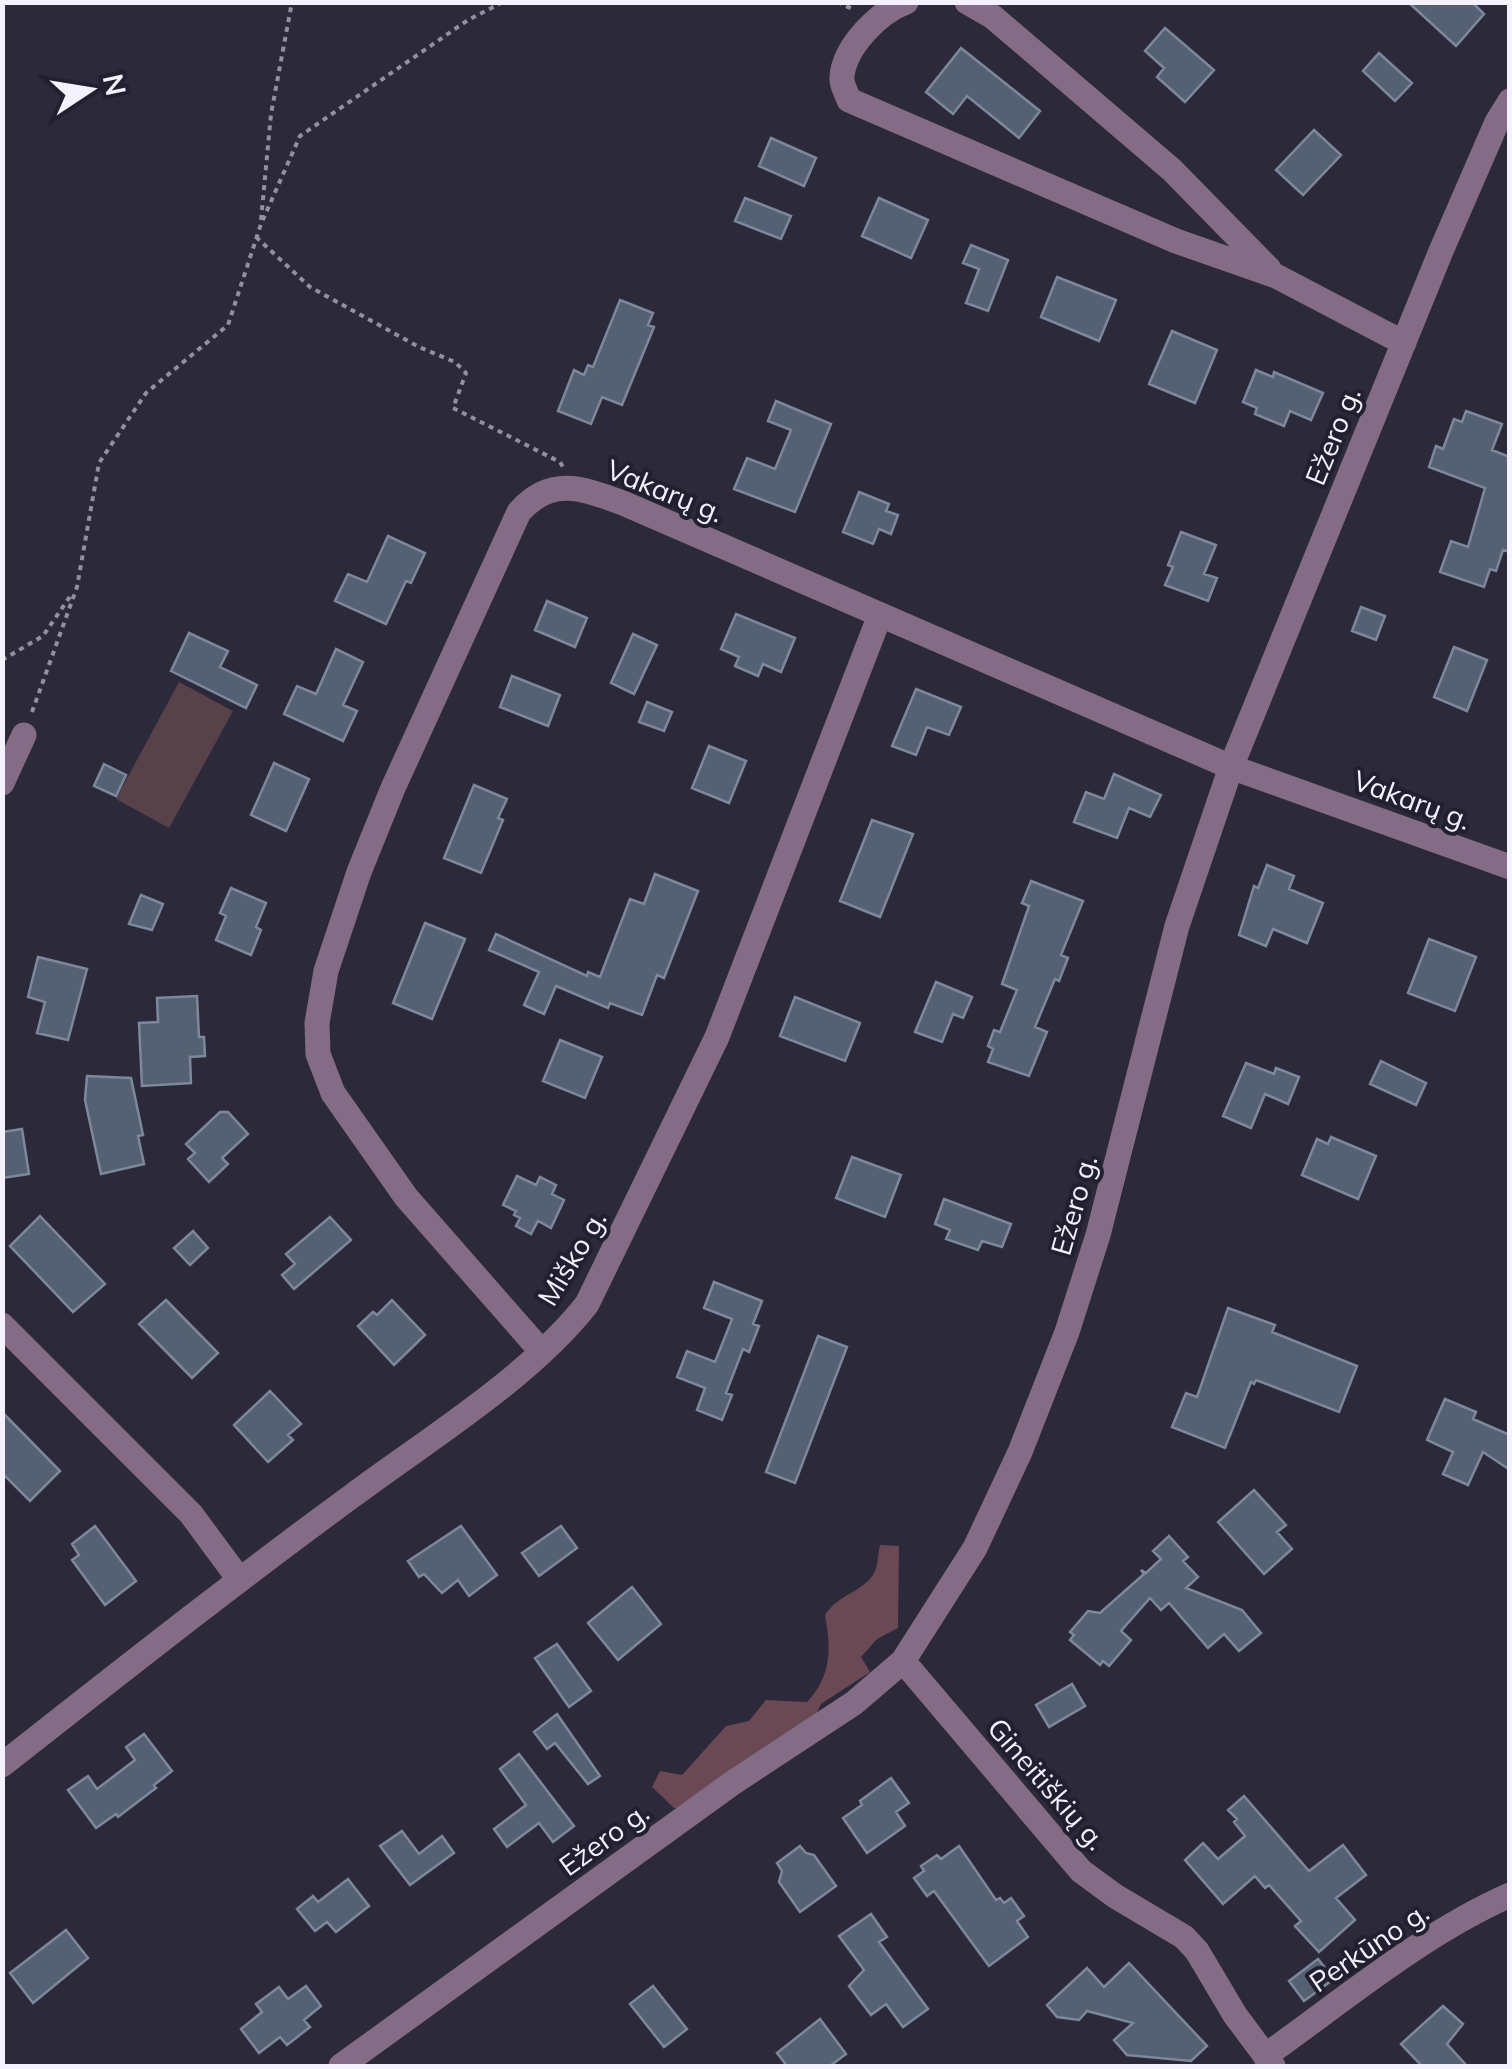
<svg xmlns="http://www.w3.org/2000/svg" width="1512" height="2069" viewBox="0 0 1512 2069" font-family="Mulish,sans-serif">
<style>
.green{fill:#58424a}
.forest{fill:#6a4854}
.building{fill:#556172;stroke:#7c889b;stroke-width:2.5}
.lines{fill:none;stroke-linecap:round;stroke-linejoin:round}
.path{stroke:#92909f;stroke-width:4;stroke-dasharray:5 5;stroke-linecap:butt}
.minor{stroke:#846c86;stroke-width:25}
.labels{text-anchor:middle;stroke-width:8;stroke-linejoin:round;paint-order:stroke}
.street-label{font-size:28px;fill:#f3f2fe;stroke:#222030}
</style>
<rect width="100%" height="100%" fill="#2c293b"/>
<path class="green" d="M179 682 233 711 169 828 116 799Z"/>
<path class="forest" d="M880 1545 899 1546 898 1628 877 1639 861 1657 870 1672 821 1704 813 1722 684 1810 674 1808 652 1787 660 1771 682 1775 726 1726 749 1721 766 1700 807 1702C832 1675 831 1649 825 1615 838 1594 866 1591 875 1571 878 1564 878 1553 880 1545Z"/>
<path class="building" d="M1408 2H1472L1484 14 1456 46Z
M1165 28 1214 70 1185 102 1157 77 1164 68 1145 51Z
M961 48 1040 111 1019 138 967 96 953 114 926 92Z
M1379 53 1412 83 1395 101 1363 71Z
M1314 130 1341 155 1303 195 1276 170Z
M771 138 816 158 804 186 759 166Z
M745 198 791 216 781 239 735 221Z
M879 198 928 220 911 258 862 236Z
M971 245 1008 260 988 311 966 303 979 269 963 263Z
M1057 277 1116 300 1099 341 1041 317Z
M620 300 653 313 648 325 654 327 622 405 602 397 591 424 558 411 574 370 584 375 588 365 593 367Z
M1172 331 1217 350 1195 403 1149 384Z
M1256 370 1273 377 1274 372 1323 393 1311 420 1290 411 1284 426 1255 414 1257 408 1243 402Z
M776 401 831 424 795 512 734 489 747 458 775 469 791 430 768 421Z
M1466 411 1502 424 1492 450 1510 457V552L1503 550 1496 571 1490 569 1484 587 1440 572 1451 541 1468 547 1485 488 1429 467 1436 446 1443 449 1454 419 1462 422Z
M859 492 889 504 886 511 898 515 891 534 879 529 873 544 843 532Z
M1181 532 1216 545 1204 574 1217 578 1208 601 1165 585 1173 567 1168 565Z
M388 536 425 553 411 583 406 581 386 624 335 601 348 574 367 582Z
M547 601 587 618 575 647 535 630Z
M1361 607 1385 616 1376 640 1352 631Z
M736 614 795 638 781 672 763 664 758 676 735 666 739 657 721 649Z
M189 633 228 651 220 667 257 685 246 708 171 671Z
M633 634 657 645 634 694 611 683Z
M1454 647 1487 660 1467 711 1434 697Z
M336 649 363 662 343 705 357 711 343 741 284 714 297 686 316 694Z
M512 676 560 695 548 726 500 707Z
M916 689 961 707 949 735 927 727 916 755 892 746Z
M647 702 672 712 664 731 639 722Z
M709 746 746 761 729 803 692 788Z
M274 763 309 779 286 831 251 815Z
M104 764 126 775 116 796 94 786Z
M1114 774 1161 795 1150 817 1129 808 1117 838 1074 822 1086 792 1104 799Z
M474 785 507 799 498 818 503 820 481 873 444 858Z
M872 820 913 834 880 917 840 901Z
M1267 865 1294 876 1289 889 1323 903 1307 943 1273 929 1266 946 1239 935 1254 886 1258 888Z
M655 874 698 891 664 978 657 975 642 1015 610 1003 608 1008 556 986 544 1014 524 1005 539 972 489 950 496 934 587 976 588 972 600 977 630 899 644 904Z
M1031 881 1083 901 1061 955 1068 958 1059 981 1055 979 1035 1027 1047 1032 1029 1076 988 1062 993 1049 988 1046 994 1030 1000 1032 1017 990 1002 984 1029 906 1022 903Z
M231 888 266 903 256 927 261 930 251 955 216 940 226 916 220 913Z
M141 895 163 904 152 930 129 924Z
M425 923 465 939 432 1019 393 1003Z
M1429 939 1476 957 1455 1011 1408 993Z
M38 957 87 969 68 1040 37 1033 45 1002 28 997Z
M936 982 972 997 963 1018 953 1014 942 1042 915 1032Z
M197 996 199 1037H204L205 1056 190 1057 191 1083 142 1086 139 1023 158 1022 157 998Z
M795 997 860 1023 845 1061 780 1036Z
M560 1040 602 1057 585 1098 543 1081Z
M1381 1061 1426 1083 1416 1105 1370 1084Z
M1246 1063 1274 1074 1276 1068 1299 1077 1288 1104 1265 1094 1251 1128 1223 1116Z
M87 1076 131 1078 143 1135 138 1136 144 1164 101 1174 85 1100Z
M220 1112H228L248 1134 222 1158 228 1164 209 1182 188 1159 195 1153 186 1144Z
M22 1129 29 1174 2 1178V1132Z
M1331 1137 1376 1156 1358 1199 1302 1175 1317 1139 1328 1144Z
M852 1157 901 1175 885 1217 836 1198Z
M517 1176 536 1185 540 1177 556 1185 552 1194 564 1200 551 1228 538 1221 531 1234 516 1226 520 1218 514 1215 516 1211 503 1205Z
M944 1199 1011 1224 1002 1247 982 1241 978 1250 946 1239 950 1230 935 1224Z
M40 1216 105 1284 73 1312 10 1246Z
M330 1217 351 1240 294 1289 282 1275 295 1264 286 1254Z
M193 1231 208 1248 190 1265 174 1248Z
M714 1282 762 1301 753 1324 759 1326 749 1352 743 1349 726 1393 732 1395 722 1420 697 1410 705 1388 677 1377 687 1351 715 1362 732 1319 704 1308Z
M166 1300 218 1353 192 1378 139 1324Z
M392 1300 425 1335 394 1365 358 1326 373 1312 377 1315Z
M1228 1308 1275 1325 1272 1332 1357 1366 1339 1412 1256 1380 1254 1384 1251 1382 1225 1448 1172 1427 1186 1393 1197 1397Z
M818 1336 847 1347 795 1483 766 1472Z
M270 1391 301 1424 288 1435 293 1440 268 1462 234 1425Z
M1445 1399 1476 1412 1473 1419 1510 1435V1470L1483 1452 1468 1485 1443 1474 1453 1452 1427 1440Z
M2 1412 60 1471 30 1501 2 1473Z
M1254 1490 1286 1525 1277 1532 1292 1549 1264 1574 1218 1522Z
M95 1526 136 1581 105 1605 72 1560 79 1555 72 1544Z
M461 1526 497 1575 469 1596 458 1580 442 1593 424 1574 419 1577 408 1561Z
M561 1526 577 1548 539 1576 522 1553Z
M1169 1536 1188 1557 1183 1561 1198 1577 1186 1588 1242 1610 1261 1633 1239 1651 1224 1634 1208 1648 1169 1603 1161 1610 1150 1598 1121 1631 1131 1640 1109 1666 1103 1661 1100 1665 1070 1640 1074 1635 1070 1632 1088 1611 1100 1613 1144 1574 1141 1570 1146 1573 1161 1559 1153 1551Z
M632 1587 661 1624 618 1660 588 1623Z
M557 1644 591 1691 569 1707 535 1658Z
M1072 1684 1085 1706 1049 1727 1036 1705Z
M557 1714 600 1776 588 1784 555 1743 547 1749 534 1732Z
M144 1734 172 1771 154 1785 156 1788 118 1817 116 1814 96 1828 68 1790 88 1776 97 1789 135 1760 126 1747Z
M519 1754 574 1826 553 1842 539 1823 507 1847 494 1829 526 1805 500 1769Z
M891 1778 909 1803 896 1812 905 1826 867 1853 843 1818 862 1805 860 1801Z
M1244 1796 1309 1871 1343 1845 1366 1875 1336 1898 1355 1920 1319 1952 1295 1926 1301 1921 1269 1885 1265 1888 1255 1876 1223 1904 1185 1860 1203 1843 1218 1859 1245 1836 1234 1822 1237 1819 1228 1810Z
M402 1831 419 1854 442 1836 454 1853 410 1885 380 1846Z
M800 1846 806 1853 814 1855 836 1886 800 1912 779 1882 782 1871 777 1863Z
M959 1846 996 1900 1000 1898 1004 1903 1011 1898 1024 1916 1017 1921 1028 1937 989 1966 934 1891 927 1896 914 1878 924 1871 921 1866 937 1855 941 1859Z
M348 1879 369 1906 336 1932 327 1922 315 1931 297 1909 313 1896 318 1902Z
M871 1914 887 1937 879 1942 928 2009 903 2027 886 2004 871 2015 849 1986 864 1970 839 1936Z
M66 1930 88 1958 33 2003 10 1973Z
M1318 1959 1334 1979 1304 2001 1289 1981Z
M1129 1963 1207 2046 1191 2061 1127 2055 1114 2040 1133 2023 1087 2011 1079 2020 1057 2017 1047 2005 1087 1968 1104 1987Z
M306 1986 321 2006 304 2020 310 2027 287 2045 280 2037 259 2053 241 2029 262 2012 256 2004 279 1987 288 1999Z
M653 1986 687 2029 664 2047 630 2004Z
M1443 2006 1463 2024 1447 2044 1467 2066H1422L1401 2044Z
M820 2019 846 2054 830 2066H787L777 2053Z"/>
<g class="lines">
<path class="path" d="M837 2 855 10
M261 220 271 114 292 2
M256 237 310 287 419 347 455 362 466 373 453 408 560 462 563 467
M2 660 43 636 71 595
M32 712 77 587 99 463 146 393 228 325 261 224 300 136 468 20 503 2"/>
<path class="minor" d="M906 2C879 12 845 46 842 76 841 84 846 92 849 100L1176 241 1276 276 1404 343
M967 2 993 17 1172 170 1269 269
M2 783 24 735
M2 1325 191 1514 239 1579
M541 1351 406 1197 333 1093 318 1054 317 1023 326 971 359 872 393 788 519 512C551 476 582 488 623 503L1231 767 1510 867
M903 1661 1081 1871 1115 1896 1184 1937 1197 1951 1235 2015 1273 2066
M2 1765C118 1674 233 1583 352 1496 427 1440 530 1377 587 1304L717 1037 880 615
M1265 2056C1344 2000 1422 1934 1510 1895
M341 2066 731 1784 854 1703 903 1661 975 1548 1020 1452 1067 1332 1098 1235 1177 926 1231 767 1441 251 1497 122 1510 101"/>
</g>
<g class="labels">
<g class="street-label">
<text transform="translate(1333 436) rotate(-68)" y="10">Ežero g.</text>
<text transform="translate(665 491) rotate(22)" y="10">Vakarų g.</text>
<text transform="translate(1412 800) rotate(20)" y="10">Vakarų g.</text>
<text transform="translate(1074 1205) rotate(-74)" y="10">Ežero g.</text>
<text transform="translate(572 1258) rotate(-59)" y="10">Miško g.</text>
<text transform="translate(1047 1784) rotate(49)" y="10">Gineitiškių g.</text>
<text transform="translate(604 1839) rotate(-36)" y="10">Ežero g.</text>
<text transform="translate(1369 1947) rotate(-34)" y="10">Perkūno g.</text>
</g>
</g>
<rect width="1512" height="2069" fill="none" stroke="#f3f2fe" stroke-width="10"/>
<g transform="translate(90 90) rotate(78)" stroke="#222030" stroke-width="8" paint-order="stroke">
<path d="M0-8L18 38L0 25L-18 38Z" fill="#f3f2fe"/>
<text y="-15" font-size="28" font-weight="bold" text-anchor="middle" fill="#f3f2fe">N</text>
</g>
</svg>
